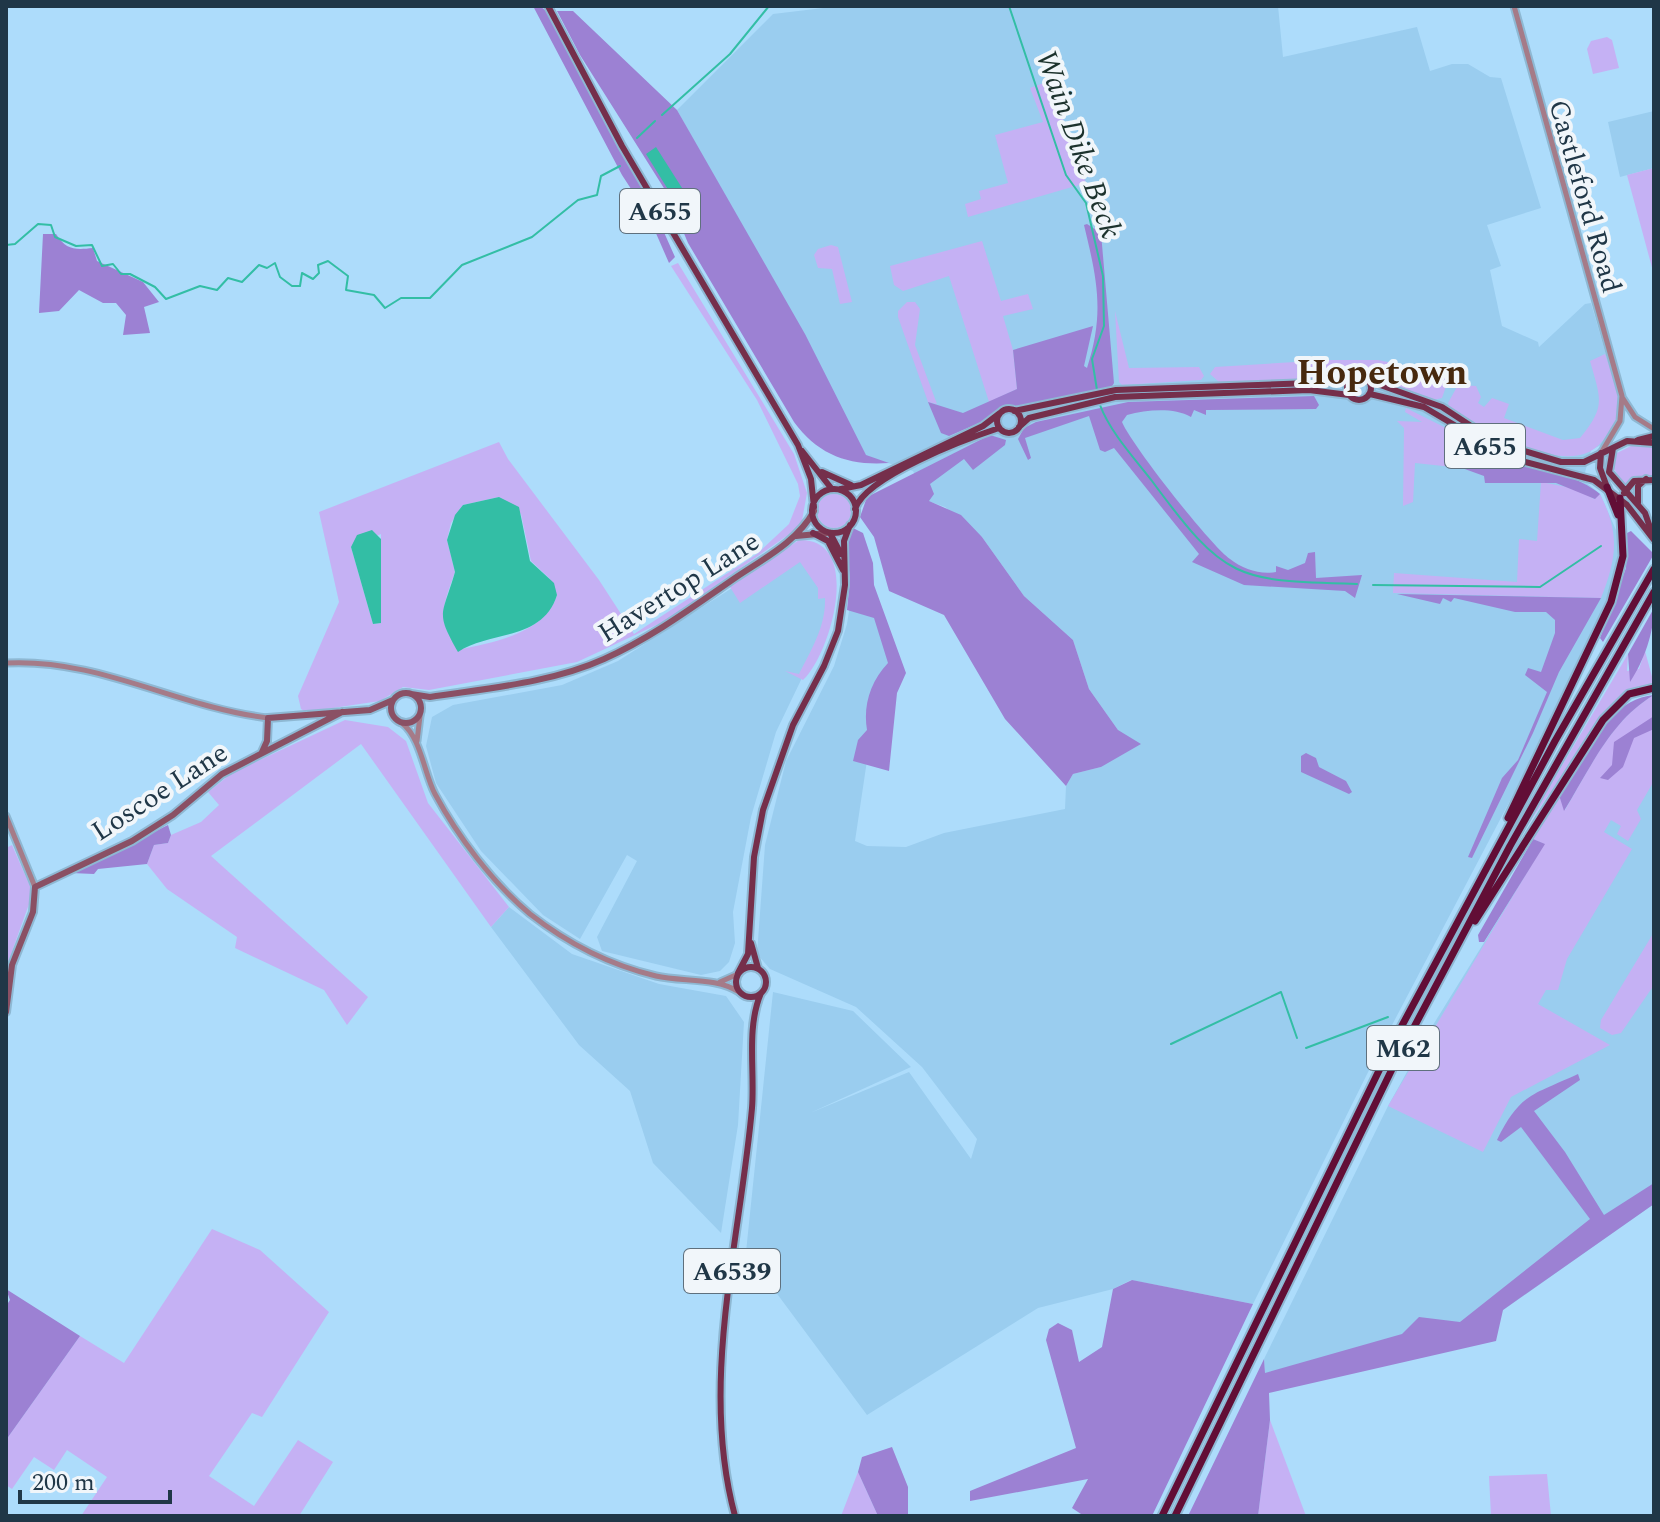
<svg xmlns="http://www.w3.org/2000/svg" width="1660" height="1522" viewBox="0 0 1660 1522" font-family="Spectral,serif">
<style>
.built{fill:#9acdef}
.green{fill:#c5b1f4;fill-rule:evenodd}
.forest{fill:#9c81d3}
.water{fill:#33bea5}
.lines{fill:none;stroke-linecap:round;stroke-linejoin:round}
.stream{stroke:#33bea5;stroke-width:2}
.tertiary-casing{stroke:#8eb8d3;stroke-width:9}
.secondary-casing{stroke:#8eb8d3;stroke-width:10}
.primary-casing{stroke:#8eb8d3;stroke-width:10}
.motorway-casing{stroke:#8eb8d3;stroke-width:11}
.tertiary{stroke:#a57b88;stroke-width:5}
.secondary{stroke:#8a5064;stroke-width:6}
.primary{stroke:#752f4b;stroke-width:6}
.motorway{stroke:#620e36;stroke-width:7}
.labels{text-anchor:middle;stroke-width:8;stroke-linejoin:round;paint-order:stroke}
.shield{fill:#f1f6fa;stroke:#5f707d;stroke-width:2}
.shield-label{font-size:26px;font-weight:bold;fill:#203747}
.street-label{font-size:28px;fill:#203747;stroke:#f1f6fa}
.water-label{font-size:30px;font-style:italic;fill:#1c322d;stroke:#f1f6fa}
.district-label{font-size:36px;font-weight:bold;fill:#47290e;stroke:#f1f6fa}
</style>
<rect width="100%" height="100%" fill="#addcfb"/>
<path class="built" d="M840 6H1278L1283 57 1417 27 1430 71 1452 64H1468L1490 77 1501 78 1541 208 1487 225 1501 266 1490 270 1502 326 1538 342 1539 347 1585 304 1591 303 1619 400 1611 429 1601 445 1591 450 1583 480 1600 494 1620 539 1612 588 1601 616 1545 734 1381 1046 1253 1304 1131 1280 1113 1289 1038 1308 867 1415 746 1252 773 992 853 1011 911 1067 810 1113 909 1072 971 1159 977 1139 922 1067 856 1007 770 969 757 954 765 845 786 761 834 666 847 624 854 578 878 620 893 665 879 680 855 841 867 846 906 847 944 833 1065 809 1066 786 1073 774 1101 767 1118 730 1089 689 1073 640 1024 596 982 537 945 507 928 501 913 471 866 456 677 110 773 14Z
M1654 111V168L1620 177 1608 122Z
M788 552 829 560 825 630 776 732 751 817 733 912 735 943 729 962 720 971 701 975 602 951 597 937 637 861 627 855 580 939 543 915 481 851 436 783 426 746 432 717 453 705 562 685 618 661Z
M1654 695V1204L1472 1332 1265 1374 1264 1359 1388 1106 1433 1025 1545 844Z
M509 907 572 954 659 984 726 996 744 1022 738 1125 721 1233 653 1163 630 1091 579 1045 491 927Z"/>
<path class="green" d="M1607 37 1612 40 1619 68 1593 74 1587 49 1591 41Z
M1049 81 1086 183 968 217 965 204 981 199 979 191 1008 183 995 135 1043 122 1030 88Z
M1654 168V275L1627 175Z
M982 241 1001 301 1028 294 1033 309 1003 316 1013 350 1017 389 989 402 949 276 903 291 894 285 890 266Z
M831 245 838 247 852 302 840 304 832 269 818 268 814 255 818 249Z
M678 263 794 454 807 493 801 526 665 621 577 662 429 690 403 687 380 701 306 712 301 709 298 696 339 602 319 512 499 442 508 459 599 580 634 634 757 554 789 524 800 496 798 484 757 400 671 266ZM499 497 521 514 531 561 549 578 557 595C546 632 494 643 461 649 433 624 445 601 455 572L447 540 451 523 463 505ZM381 534V623L373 624 351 547Z
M907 302H915L920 309 915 345 937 404 928 402 898 317V311Z
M1115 311 1129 368 1199 367 1204 376 1201 380 1122 385 1119 382Z
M1605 354C1610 369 1618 386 1619 402 1620 415 1613 426 1606 436 1576 487 1484 428 1450 408L1448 403 1458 385 1476 386 1481 397 1478 403 1484 407 1492 398 1509 404 1504 418 1563 440 1580 438C1606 406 1601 400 1590 361Z
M1329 360H1378L1428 370V381L1441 383 1444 371 1451 372 1442 398 1433 400 1377 380 1362 370 1329 379 1219 382 1210 374 1215 367Z
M1406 408 1468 439 1460 454 1462 468 1415 463 1413 502 1403 506 1404 428 1397 421 1422 422 1405 412Z
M1633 445 1654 446V476H1638L1624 486 1612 465 1617 453Z
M1541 482 1577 489 1594 499 1600 494C1620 533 1617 558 1601 598L1393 593 1394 573 1517 582 1519 539 1537 541Z
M817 511a17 17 0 1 1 34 0a17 17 0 1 1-34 0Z
M799 540C864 538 831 654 803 680L785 671 799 674C811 650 826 626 825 598L818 599V588L800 562 740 603 730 587Z
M1645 651 1654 684 1621 695 1608 708 1521 835 1628 654 1627 671 1639 669Z
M1654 695V781L1637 810 1641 819 1628 841 1617 834 1621 826 1611 820 1604 832 1632 849 1567 959 1558 990H1546L1538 1004 1610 1045 1511 1097 1483 1152 1388 1106 1544 844 1533 839 1559 795 1565 810C1590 768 1611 720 1654 695Z
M345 720 388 727 406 741 428 803 509 907 491 927 361 744 211 856 368 997 347 1025 324 990 235 948 237 937 167 889 147 864 154 845 168 843 171 835 201 822 219 805 208 792 232 773Z
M12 845 33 893 6 968V848Z
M1654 932V985L1621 1033 1612 1035 1600 1028 1601 1020Z
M212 1229 260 1250 329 1312 262 1417 252 1413 209 1476 254 1506 298 1440 333 1462 299 1516H81L107 1477 67 1450 54 1470 34 1457 12 1489 6 1485V1440L80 1336 124 1363Z
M1270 1420 1306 1516H1258Z
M858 1472 878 1516H841Z
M1547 1474 1551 1516H1491L1489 1476Z"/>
<path class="forest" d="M533 6H540L546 11 646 192 675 257 669 263 648 215 622 175Z
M557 11H573L677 110 805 334 866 455 889 463C849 466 818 455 794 422L688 243 667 193 580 55Z
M1087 224 1101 233 1114 383 1111 388 1024 407H1001L986 420 949 436 941 433 928 402 963 413 1017 389 1013 350 1093 326 1084 366 1087 368C1105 313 1097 279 1084 225Z
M43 234H56C66 250 75 250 93 248L97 261 143 282 159 302 144 307 150 333 123 335 126 315 116 303H103L79 290 59 311 39 313Z
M1314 396 1319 405 1316 409 1206 410V415L1194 410 1191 417C1173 407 1147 410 1127 415L1122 422C1131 444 1210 545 1230 559 1243 569 1260 575 1276 572V566L1288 570 1305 563 1308 553 1315 552 1316 578 1362 575 1355 598 1345 591 1244 585 1192 562 1199 554 1114 448 1105 452 1100 450 1089 416 1025 438 1031 458 1028 460 1018 439 1024 428 1036 422 1128 402Z
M990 435 1006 440 1005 445 973 470 964 459 930 484 934 494 929 501 961 515 982 537 1024 596 1073 640 1089 689 1118 730 1141 744 1101 767 1073 774 1066 786 1005 719 944 615 889 591 874 537 860 517 867 497Z
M1468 439C1506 472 1562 463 1600 494L1595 499 1556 483H1485L1484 476 1462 468 1460 454Z
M853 528 863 533 873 563 874 585 906 673 897 693 889 771 853 761 858 740 867 730C863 706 870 682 888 663L874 618 847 610 850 579 846 542Z
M1631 531 1654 554 1603 642 1600 638 1626 568 1627 533Z
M1397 594 1601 598 1559 672 1533 733 1472 858 1468 857 1502 778 1518 760 1547 692 1525 675 1528 668 1541 672 1555 633V620L1546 612H1515L1454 598 1451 602 1443 598 1440 604Z
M1654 608C1654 632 1644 661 1630 682L1628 654Z
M1654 695C1611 720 1590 769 1564 811L1559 795C1583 759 1607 699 1654 695Z
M1654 716V729L1634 738 1623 767 1608 780 1600 778 1612 765 1614 742Z
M1306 753 1316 758 1319 767 1346 781 1352 792 1349 794 1301 772V756Z
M168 825 171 835 168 843 154 845 147 864 98 869 94 874 71 873Z
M1533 839 1545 844 1484 942H1479L1478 935Z
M1578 1074 1580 1080 1534 1111 1565 1152 1604 1215 1654 1183V1204L1503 1310 1496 1341 1269 1393 1270 1420 1258 1516H1188L1264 1359 1265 1373 1402 1334 1419 1317 1460 1322 1590 1219 1521 1127 1501 1142 1497 1140C1520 1093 1533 1095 1578 1074Z
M1132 1280 1253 1304 1152 1516H1084L1072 1508 1088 1479 970 1501V1491L1076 1448 1046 1340 1049 1329 1058 1323 1072 1330 1079 1362 1102 1347 1113 1289Z
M6 1289 80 1336 6 1440V1306L10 1300Z
M892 1447 908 1487V1516H878L858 1472 862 1457Z"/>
<path class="water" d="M656 147 689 199 677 204 646 154Z
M499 497 519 507 530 561 554 583 557 595C543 641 489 631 458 652 435 611 442 617 455 572L447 540 455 515 463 505Z
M372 530 381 539V623L373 624 351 547 357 535Z"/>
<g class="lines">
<path class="stream" d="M1009 6 1066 175 1086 203 1103 276 1104 326 1092 359 1097 390
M662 115 730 54 769 6
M637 138 655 121
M6 245 15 244 38 224 51 225 55 237 76 246 92 245 102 266 113 264 121 274H130L155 287 166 299 200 286 217 290 228 278 242 282 259 265 267 268 275 263 280 277 292 286H300L302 273 313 279 319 273 318 265 328 261 348 276 346 290 374 295 385 308 401 298H430L462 265 532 237 578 200 597 195 601 176 620 166
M1100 405C1110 432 1135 459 1152 481 1225 580 1235 581 1357 584
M1373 585 1540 587 1601 546
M1171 1044 1281 992 1297 1038
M1306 1048 1388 1017"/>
<g class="tertiary-casing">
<path id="tertiary" d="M1514 6 1622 396 1620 421 1601 453
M1622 397 1635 417 1654 429
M6 663C99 658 177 707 268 718
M402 723C421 738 424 773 435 794 458 837 493 883 530 914 567 943 610 965 656 976 682 982 717 977 739 992
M417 741 420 716
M6 816 35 887
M720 982 738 974"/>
</g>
<g class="secondary-casing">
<path id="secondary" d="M796 536 828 533
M391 708a15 15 0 1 1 30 0a15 15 0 1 1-30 0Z
M411 694 430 697C488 688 551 683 604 659 651 638 693 607 735 578 763 559 797 542 814 511
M262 752 267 741 268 718 370 710 393 700
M6 1012 12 965 33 912 35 887 132 841 173 815 222 774 342 712"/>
</g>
<g class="primary-casing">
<path id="primary" d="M548 6 622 146 798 445 811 479 814 507
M1347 388a12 12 0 1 1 24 0a12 12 0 1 1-24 0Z
M1369 381 1442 407 1491 439 1514 448 1561 462H1584L1627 441 1654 443
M1370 394 1424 407 1510 458 1594 480 1627 505 1654 540
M997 421a12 12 0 1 1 24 0a12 12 0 1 1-24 0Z
M1014 411 1116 390 1338 382 1352 378
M1019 427 1029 418 1115 397 1309 390 1349 395
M1638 440 1654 436
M1613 448 1609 472 1645 513 1652 533
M802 451 831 488
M1601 453 1600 468 1607 487
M822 472 851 485
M841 489 861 485 983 426 1000 413
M812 511a22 22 0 1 1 44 0a22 22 0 1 1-44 0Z
M1624 493 1634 481 1654 480
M1638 503V486L1646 479
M855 509C866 476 966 439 999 428
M813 533 828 541 843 570
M830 533 841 554
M751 943 758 968
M736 982a15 15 0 1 1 30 0a15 15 0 1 1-30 0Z
M738 973 748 954 754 857 763 810 793 725 824 666 838 631 845 585 844 541 850 525
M735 1516C699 1383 740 1242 752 1108 755 1071 746 1028 761 993"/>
</g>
<g class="motorway-casing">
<path id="motorway" d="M1607 487 1618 515
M1508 818 1611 602 1623 556 1620 498
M1475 921 1603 720 1629 694 1654 688
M1162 1516 1391 1046 1555 741 1654 569
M1175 1516 1395 1063 1510 846 1654 592"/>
</g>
<use href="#tertiary" class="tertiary"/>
<use href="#secondary" class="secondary"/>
<use href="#primary" class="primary"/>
<use href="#motorway" class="motorway"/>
</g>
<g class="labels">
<g class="shield">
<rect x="620" y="189" width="80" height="44" rx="6"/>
<rect x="1445" y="424" width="80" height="44" rx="6"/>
<rect x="1367" y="1026" width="72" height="44" rx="6"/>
<rect x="684" y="1249" width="96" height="44" rx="6"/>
</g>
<g class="shield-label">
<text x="660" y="220">A655</text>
<text x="1485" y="455">A655</text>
<text x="1403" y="1057">M62</text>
<text x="732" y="1280">A6539</text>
</g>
<g class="street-label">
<text transform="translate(1586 196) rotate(74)" y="10">Castleford Road</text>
<text transform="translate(678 586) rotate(-32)" y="10">Havertop Lane</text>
<text transform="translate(159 791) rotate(-33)" y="10">Loscoe Lane</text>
</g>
<g class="water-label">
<text transform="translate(1079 144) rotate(70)" y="10">Wain Dike Beck</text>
</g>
<g class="district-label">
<text x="1382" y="384">Hopetown</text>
</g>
</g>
<rect width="1660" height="1522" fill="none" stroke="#203747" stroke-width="16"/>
<path d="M20 1490v12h150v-12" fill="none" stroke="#203747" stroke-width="4"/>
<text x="32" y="1490" font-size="24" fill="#203747" stroke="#f1f6fa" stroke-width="6" paint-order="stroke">200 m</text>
</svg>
